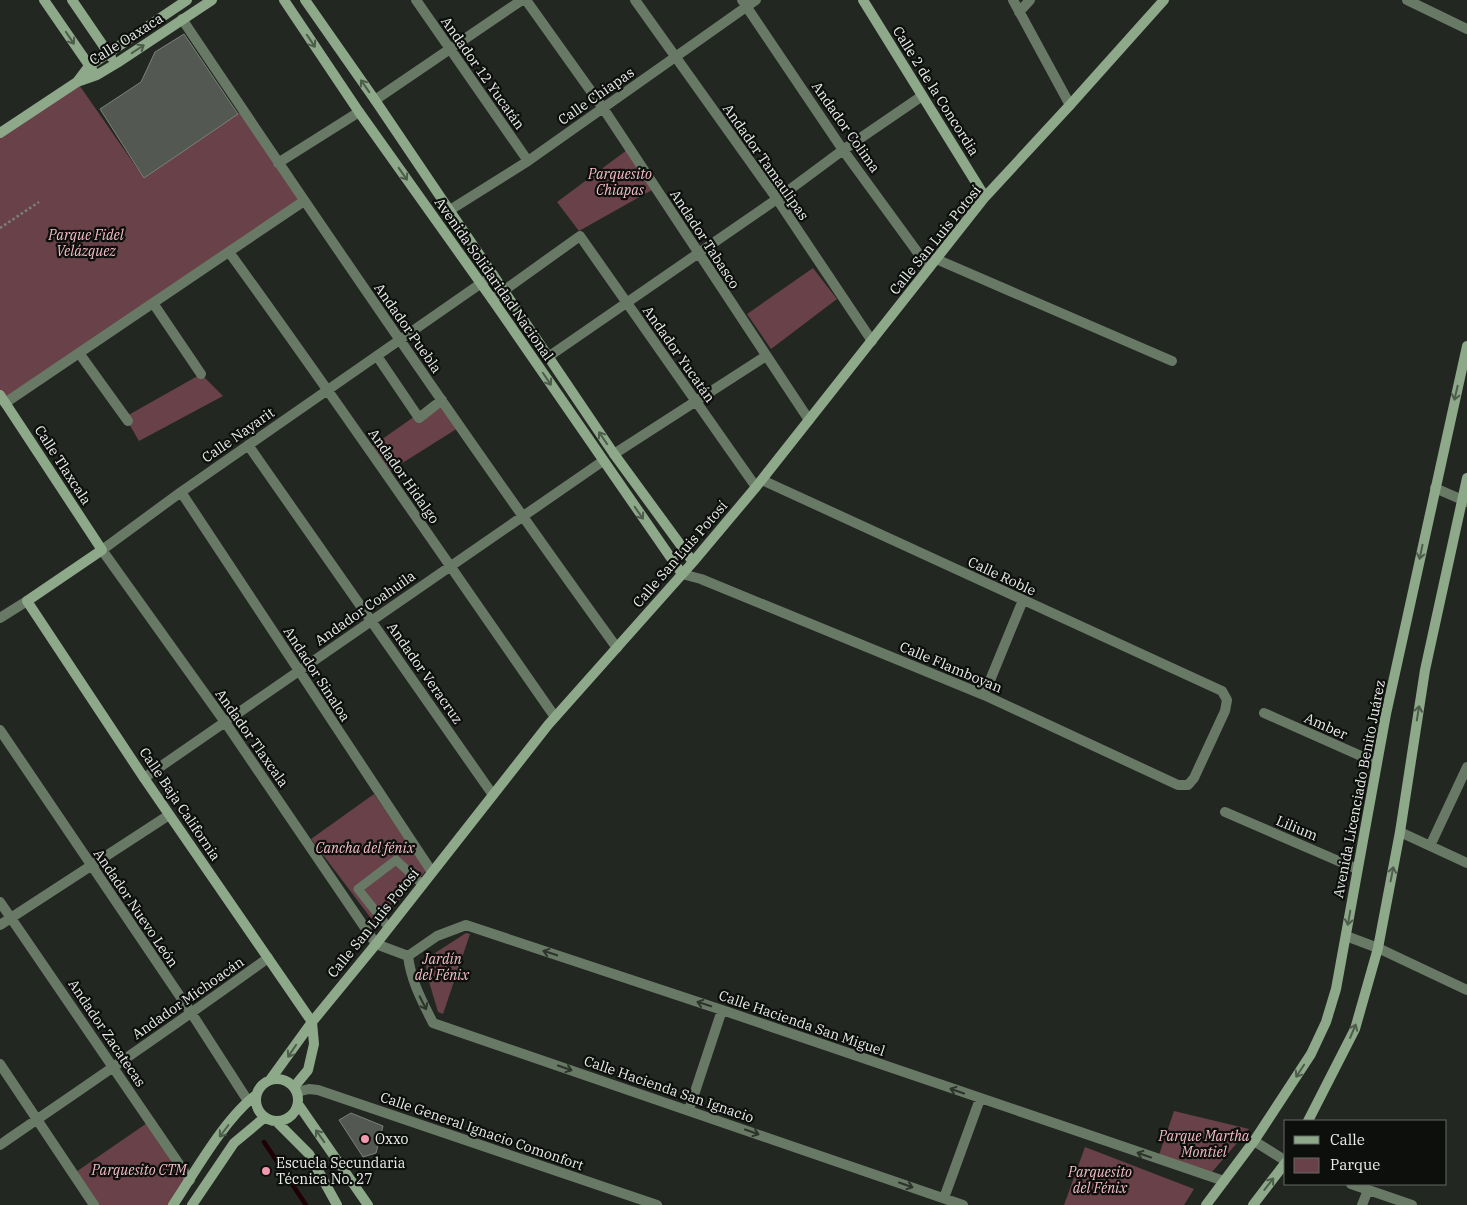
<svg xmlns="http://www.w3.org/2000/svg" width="1467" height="1205" viewBox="0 0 1467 1205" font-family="'IBM Plex Serif',serif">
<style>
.green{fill:#684149}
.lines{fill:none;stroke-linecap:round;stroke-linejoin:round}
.stream{stroke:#1e0007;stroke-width:4.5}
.building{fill:#535952;stroke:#7b817a}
.path{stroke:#7d817c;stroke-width:2.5;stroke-dasharray:2.5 2.5;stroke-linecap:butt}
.lane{stroke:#687965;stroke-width:9}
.street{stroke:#687965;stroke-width:10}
.secondary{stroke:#8da989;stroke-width:10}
.oneway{stroke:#4d5c4b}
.oneway2{stroke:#2d342c}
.poi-dot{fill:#f29aad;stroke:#0d0f0d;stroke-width:2}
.labels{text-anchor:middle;stroke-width:4.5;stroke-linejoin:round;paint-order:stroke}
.street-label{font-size:14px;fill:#eaeeea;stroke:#0d0f0d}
.park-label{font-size:14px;font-style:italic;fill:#f6bdc8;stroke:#0d0f0d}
.poi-label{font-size:14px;fill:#eaeeea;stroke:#0d0f0d;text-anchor:start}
</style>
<rect width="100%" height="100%" fill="#222721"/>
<path class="green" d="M77 82 144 178 243 110 304 201 15 397 0 395V133Z
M627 150 652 190 579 231 557 202Z
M813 268 837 299 771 349 747 314Z
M201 374 223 396 139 441 125 417Z
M438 400 458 428 385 474 368 449Z
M374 794 426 871 376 925 311 839Z
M466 933 470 934 443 1014 438 1012 427 975 426 963 432 955Z
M1174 1111 1249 1129 1212 1172 1159 1155Z
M150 1121 190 1180 173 1205H94L73 1174Z
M1085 1147 1194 1189 1184 1205H1064Z"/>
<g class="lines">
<path class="stream" d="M264 1142 306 1205"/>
</g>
<path class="building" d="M184 34 238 114 144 178 100 109 141 82 155 52Z
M351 1113 383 1126 376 1153 363 1157 339 1120Z"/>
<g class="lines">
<path class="path" d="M0 228 39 202"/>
<path class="lane" d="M389 928 358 889 396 860 422 884"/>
<path class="street" d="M416 0 528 161
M526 0 603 108 809 420
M635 0 777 199 872 341
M742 0 843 150 929 268
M1013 0 1070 105
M1407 0 1467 29
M1019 12 1030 0
M182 19C324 231 467 441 617 648
M375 100 522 0
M278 163 359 112
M450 210 528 161 756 0
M229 252C340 405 447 562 555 717
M936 259 1172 361
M492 299 580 236 756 487
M153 303 201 374
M79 353 128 421
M377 356 419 418 442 400
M548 357 777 199 843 150 922 96
M5 403 304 201
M248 445 493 795
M614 454 766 356
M1435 488 1467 502
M181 492 432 872
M682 574 701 579 984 695 1178 785H1188L1194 778 1225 711 1227 700 1222 691 762 480
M0 618 27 601
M984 695 1023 600
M1264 713 1377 763
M0 730 192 1014 248 1101
M144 778 603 461
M1225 812 1357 869
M1400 832 1467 863
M1430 846 1467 767
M0 902 190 1180
M0 925 169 815
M1346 936 1378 948 1467 990
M408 956 376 944 225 722 102 550 181 492 493 275
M408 956 437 936 466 925 722 1010 1224 1181
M408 956C411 981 422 1001 433 1023L963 1205
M0 1064 94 1205
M297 1092 309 1089 318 1090 657 1205
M689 1110 722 1010
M1254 1141 1286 1161
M0 1145C90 1083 180 1022 268 958
M1351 1184 1412 1205
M944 1198 980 1099
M1362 1205 1368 1190"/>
<path class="secondary" d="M44 0 93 71
M72 0 111 57
M284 0 359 112 492 299 682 574
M305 0 375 100 614 454 693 562
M863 0 985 197
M77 82 89 66 187 0
M0 133 77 82 97 75 117 63 212 0
M0 395 102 550 27 601 144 778 312 1022 314 1044 308 1070 294 1087
M256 1100a21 21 0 1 1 42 0a21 21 0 1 1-42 0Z
M270 1080 312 1022 376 944 548 725 693 562 756 487 985 197 1070 105 1164 0
M298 1104 368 1205
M1308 1121 1355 1029 1378 948 1400 832 1425 670 1467 478
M277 1122 309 1154 337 1205
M173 1205C195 1172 225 1118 256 1095
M192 1205 234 1143 264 1118
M1206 1205 1254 1141 1311 1054 1326 1022 1336 989 1386 714 1467 346
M1253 1205 1286 1162"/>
</g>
<defs><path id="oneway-shaft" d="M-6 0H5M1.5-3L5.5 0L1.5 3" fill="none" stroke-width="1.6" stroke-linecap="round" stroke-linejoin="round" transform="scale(1.25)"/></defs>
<g class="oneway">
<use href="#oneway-shaft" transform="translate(70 38) rotate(56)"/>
<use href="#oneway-shaft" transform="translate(311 41) rotate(56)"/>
<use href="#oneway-shaft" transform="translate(138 49) rotate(-34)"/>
<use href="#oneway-shaft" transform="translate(365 86) rotate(-125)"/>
<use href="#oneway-shaft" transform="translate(403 174) rotate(55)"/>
<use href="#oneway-shaft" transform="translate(547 379) rotate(56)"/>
<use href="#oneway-shaft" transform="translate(1456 393) rotate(103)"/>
<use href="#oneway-shaft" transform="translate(603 438) rotate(-124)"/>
<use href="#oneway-shaft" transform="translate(639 513) rotate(55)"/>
<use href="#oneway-shaft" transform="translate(1421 552) rotate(102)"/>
<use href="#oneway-shaft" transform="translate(1418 713) rotate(-81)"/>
<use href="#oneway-shaft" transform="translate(1392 874) rotate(-79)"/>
<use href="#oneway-shaft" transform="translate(1349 918) rotate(100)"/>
<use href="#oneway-shaft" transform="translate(1353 1031) rotate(-67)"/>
<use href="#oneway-shaft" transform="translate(292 1051) rotate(124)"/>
<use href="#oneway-shaft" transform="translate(1300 1071) rotate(123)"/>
<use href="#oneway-shaft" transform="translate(224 1131) rotate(127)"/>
<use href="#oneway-shaft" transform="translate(320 1136) rotate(-125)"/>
<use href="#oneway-shaft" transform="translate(1269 1184) rotate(-52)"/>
</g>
<g class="oneway2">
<use href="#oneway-shaft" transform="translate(550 953) rotate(-162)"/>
<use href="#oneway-shaft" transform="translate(423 1003) rotate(63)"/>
<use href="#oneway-shaft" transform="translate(704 1004) rotate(-162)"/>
<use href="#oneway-shaft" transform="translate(565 1068) rotate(19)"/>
<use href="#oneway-shaft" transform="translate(957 1091) rotate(-161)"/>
<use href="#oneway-shaft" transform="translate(752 1132) rotate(19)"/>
<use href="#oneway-shaft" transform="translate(1144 1155) rotate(-161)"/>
<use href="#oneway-shaft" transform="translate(906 1185) rotate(19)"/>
</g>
<g class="poi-dot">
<circle cx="365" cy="1139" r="5"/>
<circle cx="266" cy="1171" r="5"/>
</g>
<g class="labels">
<g class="street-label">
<text transform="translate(126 39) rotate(-32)" y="5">Calle Oaxaca</text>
<text transform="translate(483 73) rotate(55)" y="5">Andador 12 Yucatán</text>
<text transform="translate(936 91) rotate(58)" y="5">Calle 2 de la Concordia</text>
<text transform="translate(596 96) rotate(-35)" y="5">Calle Chiapas</text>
<text transform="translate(846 127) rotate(55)" y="5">Andador Colima</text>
<text transform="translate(766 162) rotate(55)" y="5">Andador Tamaulipas</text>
<text transform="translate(705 239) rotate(57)" y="5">Andador Tabasco</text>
<text transform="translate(935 240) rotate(-51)" y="5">Calle San Luis Potosí</text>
<text transform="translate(494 279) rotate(55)" y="5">Avenida Solidaridad Nacional</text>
<text transform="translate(408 328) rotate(55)" y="5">Andador Puebla</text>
<text transform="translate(679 354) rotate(55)" y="5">Andador Yucatán</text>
<text transform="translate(238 435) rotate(-35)" y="5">Calle Nayarit</text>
<text transform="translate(63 465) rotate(57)" y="5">Calle Tlaxcala</text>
<text transform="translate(404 476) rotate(55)" y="5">Andador Hidalgo</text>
<text transform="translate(680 554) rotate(-49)" y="5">Calle San Luis Potosí</text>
<text transform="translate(1002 576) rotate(25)" y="5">Calle Roble</text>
<text transform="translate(365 608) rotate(-35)" y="5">Andador Coahuila</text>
<text transform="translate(951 667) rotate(23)" y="5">Calle Flamboyan</text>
<text transform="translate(425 673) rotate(55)" y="5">Andador Veracruz</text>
<text transform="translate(317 674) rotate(57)" y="5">Andador Sinaloa</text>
<text transform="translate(1326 726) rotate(24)" y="5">Amber</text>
<text transform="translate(252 738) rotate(55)" y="5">Andador Tlaxcala</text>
<text transform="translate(1359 789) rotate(-79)" y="5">Avenida Licenciado Benito Juárez</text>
<text transform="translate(180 804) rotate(56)" y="5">Calle Baja California</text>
<text transform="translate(1297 828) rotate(23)" y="5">Lilium</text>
<text transform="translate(136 908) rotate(56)" y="5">Andador Nuevo León</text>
<text transform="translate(373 923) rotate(-51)" y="5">Calle San Luis Potosí</text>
<text transform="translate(188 998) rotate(-35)" y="5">Andador Michoacán</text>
<text transform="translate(802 1023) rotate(19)" y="5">Calle Hacienda San Miguel</text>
<text transform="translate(107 1033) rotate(56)" y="5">Andador Zacatecas</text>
<text transform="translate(669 1089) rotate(19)" y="5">Calle Hacienda San Ignacio</text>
<text transform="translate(482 1131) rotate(19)" y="5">Calle General Ignacio Comonfort</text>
</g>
<g class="park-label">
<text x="620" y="179">Parquesito<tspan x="620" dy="16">Chiapas</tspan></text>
<text x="86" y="240">Parque Fidel<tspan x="86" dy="16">Velázquez</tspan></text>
<text x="365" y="853">Cancha del fénix</text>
<text x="442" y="964">Jardín<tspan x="442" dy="16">del Fénix</tspan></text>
<text x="1204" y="1141">Parque Martha<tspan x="1204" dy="16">Montiel</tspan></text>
<text x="139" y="1175">Parquesito CTM</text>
<text x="1100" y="1177">Parquesito<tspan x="1100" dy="16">del Fénix</tspan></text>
</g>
<g class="poi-label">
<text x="375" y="1144">Oxxo</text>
<text x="276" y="1168">Escuela Secundaria<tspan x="276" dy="16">Técnica No. 27</tspan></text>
</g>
</g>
<rect x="1284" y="1120" width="162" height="65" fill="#0d0f0d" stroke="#656865"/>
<rect x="1294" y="1136" width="25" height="8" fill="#8da989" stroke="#656865"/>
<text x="1330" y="1145" font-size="15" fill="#eaeeea">Calle</text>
<rect x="1294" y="1158" width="25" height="15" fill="#684149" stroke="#656865"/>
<text x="1330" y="1170" font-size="15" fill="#eaeeea">Parque</text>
</svg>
